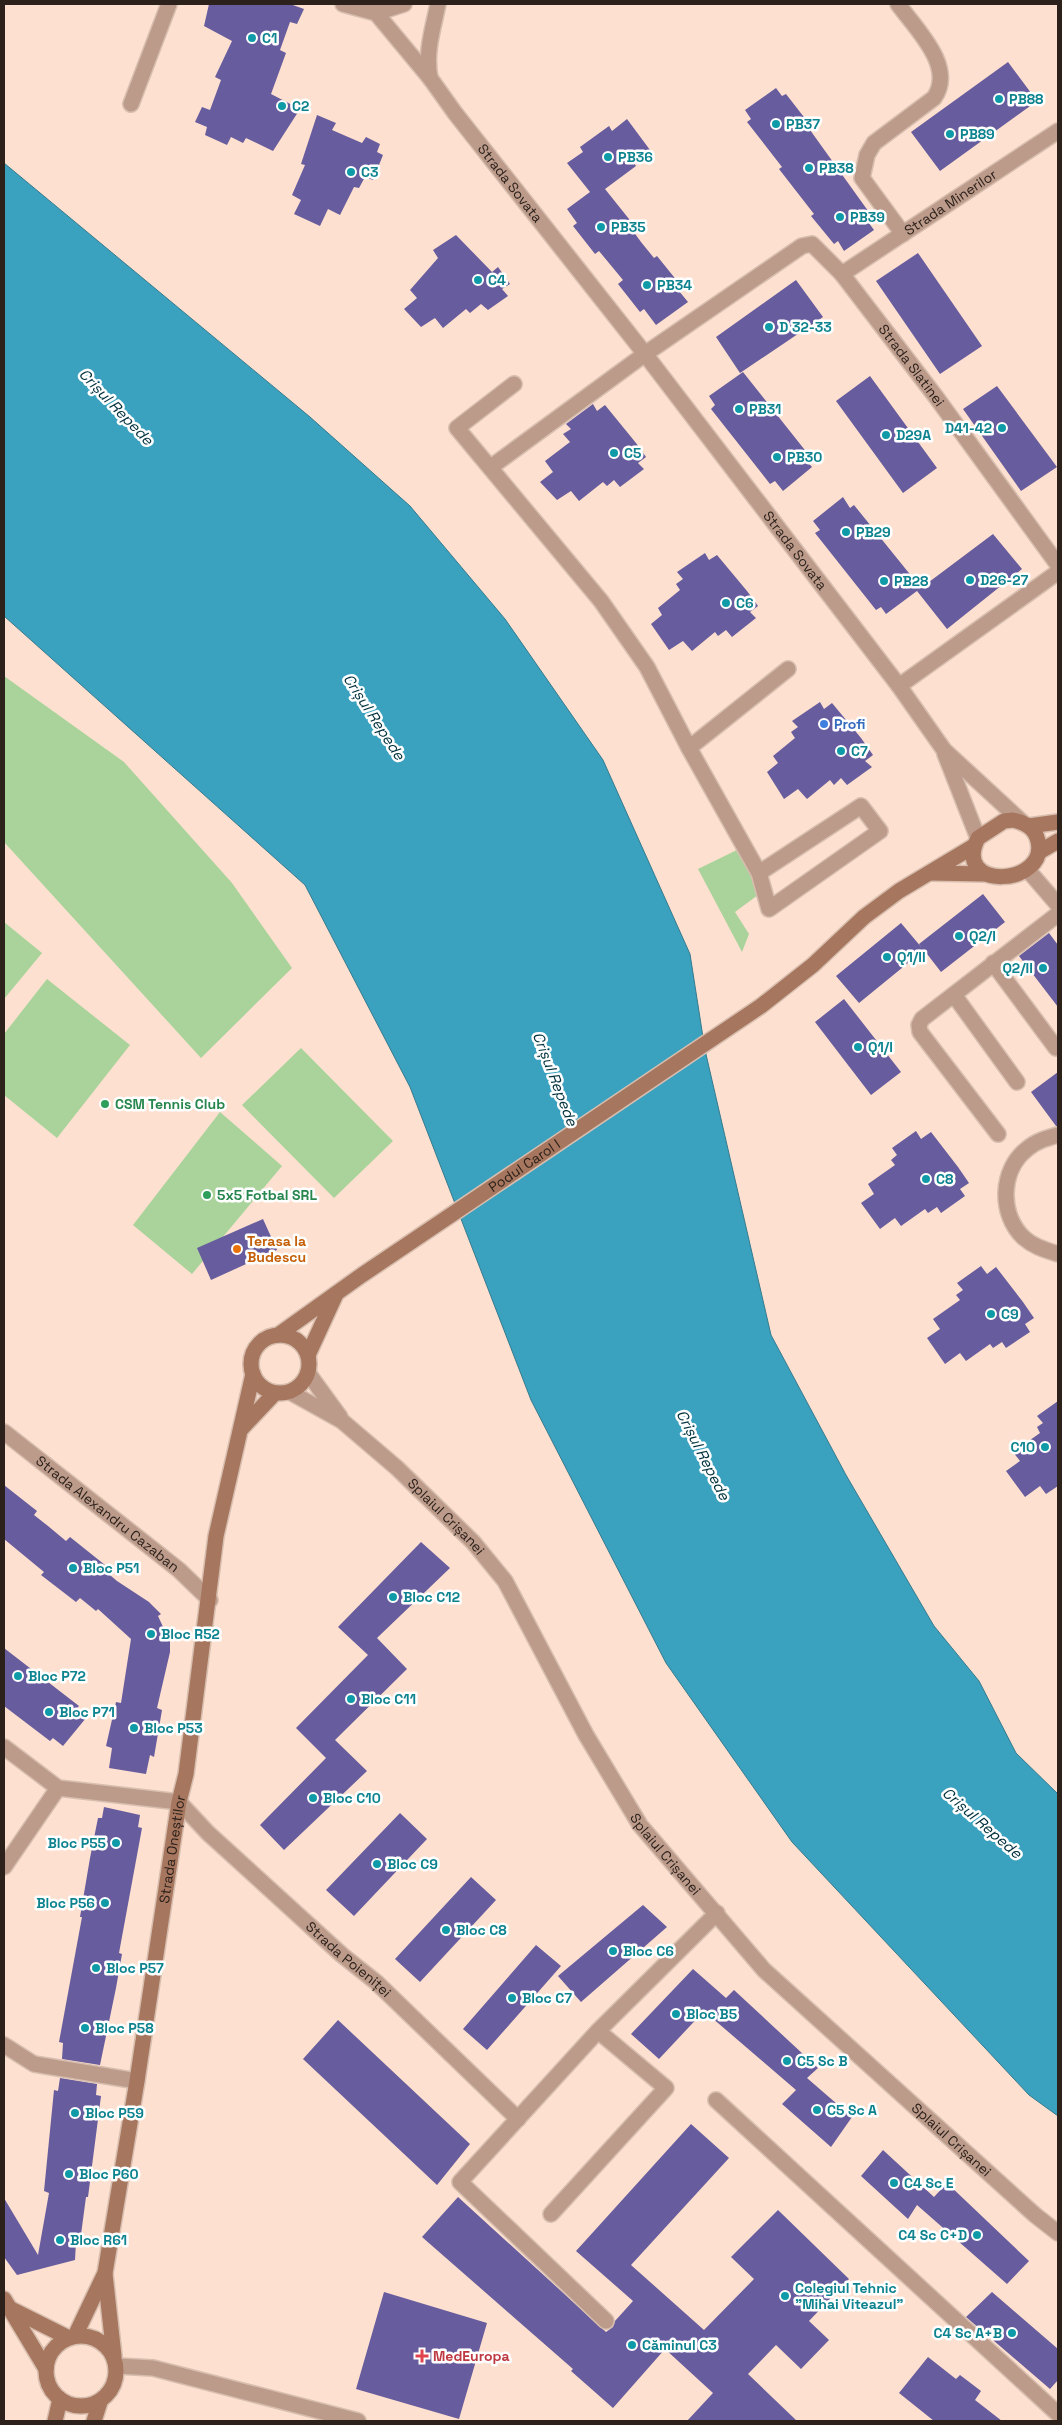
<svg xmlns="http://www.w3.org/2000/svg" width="1062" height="2425" viewBox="0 0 1062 2425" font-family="'Space Grotesk',sans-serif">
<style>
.green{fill:#aad39c}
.water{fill:#3aa1bf;stroke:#367b8e}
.building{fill:#675c9d}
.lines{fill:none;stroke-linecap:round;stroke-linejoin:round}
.street-casing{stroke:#d7beaf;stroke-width:18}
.secondary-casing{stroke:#d7beaf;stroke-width:18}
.street{stroke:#bc9b8b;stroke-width:15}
.secondary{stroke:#a6765e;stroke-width:15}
.culture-dot{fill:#0f9aa8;stroke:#fff;stroke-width:2}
.shop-dot{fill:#3f7fe0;stroke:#fff;stroke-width:2}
.leisure-dot{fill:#2e9e5b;stroke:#fff;stroke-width:2}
.food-dot{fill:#e8710a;stroke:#fff;stroke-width:2}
.health-dot{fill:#e0444e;stroke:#fff;stroke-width:2}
.labels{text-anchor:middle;stroke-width:5;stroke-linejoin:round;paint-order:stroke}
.culture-label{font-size:14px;font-weight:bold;fill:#0d838f;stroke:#fff;text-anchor:start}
.street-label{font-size:14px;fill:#2c211b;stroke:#fff}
.shop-label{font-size:14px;font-weight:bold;fill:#366cbe;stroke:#fff;text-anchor:start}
.leisure-label{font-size:14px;font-weight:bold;fill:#27864d;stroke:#fff;text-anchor:start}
.food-label{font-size:14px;font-weight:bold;fill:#c56008;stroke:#fff;text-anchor:start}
.health-label{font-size:14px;font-weight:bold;fill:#be3a42;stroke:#fff;text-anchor:start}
.water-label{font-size:15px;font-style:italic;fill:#00313d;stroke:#fff}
</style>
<rect width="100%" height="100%" fill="#fde0cf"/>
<path class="green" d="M4 676 124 762 232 883 292 968 201 1058 4 842Z
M743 847 762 892 735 912 749 934 742 952 698 869Z
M4 922 42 953 4 999Z
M47 979 130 1045 57 1138 4 1095V1034Z
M301 1048 393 1141 334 1198 242 1105Z
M220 1112 282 1166 192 1274 133 1225Z"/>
<path class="water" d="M4 163 310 417 410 506 505 619 603 760 690 954 705 1050 771 1335 846 1475 934 1626 979 1681 1016 1753 1058 1794V2116L1029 2095 792 1842 666 1663 531 1400 410 1087 305 885 4 616Z"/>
<path class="building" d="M209 4H290L304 9 297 24 290 22 280 50 286 53 271 94 300 109 273 151 246 138 243 143 231 137 227 145 205 135 207 127 195 122 202 107 210 110 221 80 215 77 232 41 204 26Z
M1008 62 1037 101 940 171 911 132Z
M776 88 782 96 786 94 807 121 805 123 871 215 866 219 874 230 844 251 838 241 834 244 811 216 814 214 779 169 782 167 747 122 751 119 745 110Z
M317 115 336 123 332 130 362 143 366 137 380 144 377 152 383 155 373 180 365 177 359 188 354 187 340 215 328 209 320 226 294 214 301 200 292 195 305 165 301 164Z
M627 119 650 150 633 162 636 166 605 189 633 224 630 227 641 242 654 258 657 256 678 282 674 285 688 302 656 325 644 309 640 312 618 284 623 280 599 251 595 254 573 226 577 223 567 209 590 192 567 163 583 152 580 147 609 126 612 131Z
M456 235 492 272 498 267 510 284 502 289 508 296 488 310 481 304 470 313 466 309 443 328 435 318 421 327 404 309 417 298 410 290 438 258 433 250Z
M918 253 982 346 940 374 876 281Z
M796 280 823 317 740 373 716 337Z
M743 372 808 454 804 458 812 467 783 491 775 481 770 484 711 409 715 405 709 396Z
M870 376 937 468 903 493 836 401Z
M997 386 1057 467 1021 491 963 409Z
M593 404 597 411 605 405 636 443 646 457 638 463 644 469 620 487 614 480 607 486 603 482 579 501 571 491 557 500 540 482 553 472 545 461 570 442 563 434 571 429 566 424Z
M843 497 850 508 854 505 921 588 886 614 881 607 876 610 815 533 820 530 813 521Z
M993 534 1022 569 947 629 917 591Z
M705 553 709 560 717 555 747 591 758 606 750 612 756 618 732 637 726 630 718 636 715 632 692 651 683 641 669 650 651 624 662 615 658 608 680 590 676 584 683 579 677 572Z
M820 702 824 709 832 703 861 738 873 755 865 761 872 767 847 785 841 778 834 785 830 780 807 799 798 789 784 799 767 772 778 763 773 756 795 738 791 732 798 727 792 721Z
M983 894 1005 922 941 972 924 950 859 1003 836 976 901 923 922 948 919 944Z
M1049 933 1058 945V1007L1019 956Z
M844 999 901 1072 871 1095 815 1022Z
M1058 1072V1126H1056L1031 1092Z
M916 1131 921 1139 931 1132 958 1167 969 1183 960 1189 965 1196 941 1213 937 1207 928 1213 925 1209 901 1226 895 1218 880 1229 861 1203 874 1194 868 1184 895 1165 891 1160 897 1155 892 1148Z
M263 1219 277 1250 211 1280 197 1248Z
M981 1266 987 1274 996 1267 1023 1302 1034 1318 1025 1324 1030 1332 1006 1348 1002 1342 993 1348 990 1344 966 1361 960 1353 945 1364 927 1338 940 1329 933 1319 960 1300 956 1295 963 1290 957 1283Z
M1058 1401V1486L1046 1494 1040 1486 1025 1497 1006 1471 1020 1461 1013 1452 1040 1433 1037 1427 1043 1423 1037 1416Z
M4 1485 37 1511 34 1515 48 1526 66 1541 70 1537 105 1565 104 1570 117 1581 149 1602 161 1614 158 1616 170 1642V1652L157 1708 162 1710 154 1757 150 1755 146 1774 109 1768 112 1748 106 1746 116 1702 121 1703 131 1639 98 1609 96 1611 80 1598 76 1602 41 1575 44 1572 4 1539Z
M421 1542 450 1568 377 1638 407 1669 335 1740 367 1771 284 1850 260 1825 326 1758 296 1728 368 1655 338 1627Z
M4 1648 79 1706 76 1709 86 1718 63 1746 53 1738 50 1741 4 1706Z
M104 1807 140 1815 138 1827 142 1828 119 1953 122 1954 116 1988 100 2065 62 2059 63 2043 59 2042 82 1917H80L90 1858 98 1818H102Z
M400 1813 427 1839 354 1916 326 1890Z
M471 1877 496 1900 420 1982 395 1959Z
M643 1905 667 1927 581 2002 558 1976Z
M536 1945 561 1966 487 2050 463 2029Z
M693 1969 726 1998 734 1990 818 2068 807 2078 852 2117 831 2147 782 2104 796 2090 704 2011 659 2059 631 2034Z
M338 2020 470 2144 437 2185 303 2059Z
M60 2078 97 2084 96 2095 101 2096 88 2197H86L80 2242H76L75 2260 17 2275 4 2257V2198L38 2255 49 2193 44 2191 54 2090 58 2091Z
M691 2124 729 2158 631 2265 704 2330 754 2279 731 2257 778 2210 849 2279 809 2321 829 2340 801 2369 776 2345 748 2374 797 2421H687L713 2393 665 2349 613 2408 571 2371 573 2369 422 2237 458 2197 606 2332 613 2327 615 2321 633 2301 576 2251Z
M883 2150 934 2197 947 2183 1029 2261 1007 2284 917 2205 908 2219 861 2176Z
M384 2292 487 2323 459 2419 356 2389Z
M992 2292 1058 2349V2380L1050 2389 966 2317Z
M928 2357 956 2379 960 2375 981 2391 975 2400 1002 2421H934L899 2393Z"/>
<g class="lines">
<g class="street-casing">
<g id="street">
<path id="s1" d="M343 4 376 13 430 78 455 113 645 354 899 686 944 750 1022 822"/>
<path d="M898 4C916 29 956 67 934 98L874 143 867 155 862 178 903 234"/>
<path d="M376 13 404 4"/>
<path d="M430 78C425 52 433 29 438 4"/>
<path d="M131 104 169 4"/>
<path id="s2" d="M842 274 1058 131"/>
<path d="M514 384 457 428 601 601 647 667 689 748 759 873 861 806 880 831 769 909 759 873"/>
<path id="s3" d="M491 467 645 354 802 246 812 244 842 274 936 397 1058 565"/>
<path d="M899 686 1058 572"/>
<path d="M689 748 788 669"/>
<path d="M945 754 978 838"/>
<path d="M1027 869 1058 905"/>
<path d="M993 963 1056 1048"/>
<path d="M954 995 1017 1082"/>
<path d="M998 1134 920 1032 919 1025 922 1019 1058 914"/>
<path d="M1058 1135C1047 1138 1036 1141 1027 1149 1000 1170 999 1215 1024 1238 1034 1247 1046 1250 1058 1254"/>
<path d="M308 1373 340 1417"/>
<path id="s4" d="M290 1392 342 1421 397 1468 473 1542 505 1581 586 1735 640 1825 764 1970 1035 2215 1058 2233"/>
<path id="s5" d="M4 1432 179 1570 210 1600"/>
<path id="s6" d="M4 1747 58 1788 179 1802 208 1833 342 1955 376 1982 518 2119"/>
<path d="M4 1867 58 1788"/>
<path d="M4 2045 34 2064 137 2081"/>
<path d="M716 2100 1058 2414"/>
<path d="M551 2214 666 2088 598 2031"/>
<path d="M606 2321 460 2182 598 2031 717 1913"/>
<path d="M117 2366 153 2368 358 2421"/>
</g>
</g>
<g class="secondary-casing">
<g id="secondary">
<path d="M1013 820C1026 823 1035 828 1038 841 1049 886 951 892 978 838L1004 821Z"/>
<path d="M1029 826 1058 822"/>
<path d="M1039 852 1058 841"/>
<path d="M930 873 985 874"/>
<path id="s7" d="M278 1335 362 1275 761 1006 813 965 864 917 899 891 974 846"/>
<circle cx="280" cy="1364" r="29"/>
<path d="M308 1355 336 1294"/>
<path d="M242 1428 275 1393"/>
<path d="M105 2274 114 2356"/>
<path d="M4 2299 46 2369"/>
<path d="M11 2309 69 2338"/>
<circle cx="81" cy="2371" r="35"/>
<path id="s8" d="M75 2336 105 2273 137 2081 179 1802 186 1774 216 1536 253 1374"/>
<path d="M55 2421 60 2399"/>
<path d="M94 2421 100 2402"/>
</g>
</g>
<use href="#street" class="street"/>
<use href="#secondary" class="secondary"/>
</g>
<g class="culture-dot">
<circle cx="252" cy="38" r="5"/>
<circle cx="999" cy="99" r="5"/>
<circle cx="282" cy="106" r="5"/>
<circle cx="776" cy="124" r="5"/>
<circle cx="950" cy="134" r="5"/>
<circle cx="608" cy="157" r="5"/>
<circle cx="809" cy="168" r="5"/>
<circle cx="351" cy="172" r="5"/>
<circle cx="840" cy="217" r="5"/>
<circle cx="601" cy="227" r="5"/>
<circle cx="478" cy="280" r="5"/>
<circle cx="647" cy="285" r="5"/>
<circle cx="769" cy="327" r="5"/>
<circle cx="739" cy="409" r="5"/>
<circle cx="1002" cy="428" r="5"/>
<circle cx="886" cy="435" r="5"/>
<circle cx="614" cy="453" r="5"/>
<circle cx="777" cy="457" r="5"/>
<circle cx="846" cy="532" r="5"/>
<circle cx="970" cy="580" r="5"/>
<circle cx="884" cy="581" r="5"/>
<circle cx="726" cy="603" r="5"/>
<circle cx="841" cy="751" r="5"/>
<circle cx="959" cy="936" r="5"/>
<circle cx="887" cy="957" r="5"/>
<circle cx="1043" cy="968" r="5"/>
<circle cx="858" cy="1047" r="5"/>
<circle cx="926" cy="1179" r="5"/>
<circle cx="991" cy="1314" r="5"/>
<circle cx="1045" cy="1447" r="5"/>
<circle cx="73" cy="1568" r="5"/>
<circle cx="393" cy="1597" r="5"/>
<circle cx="151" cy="1634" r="5"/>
<circle cx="18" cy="1676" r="5"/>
<circle cx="351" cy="1699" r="5"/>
<circle cx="49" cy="1712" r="5"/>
<circle cx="134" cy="1728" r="5"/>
<circle cx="313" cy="1798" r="5"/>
<circle cx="116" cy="1843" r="5"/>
<circle cx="377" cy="1864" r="5"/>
<circle cx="105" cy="1903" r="5"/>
<circle cx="446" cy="1930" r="5"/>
<circle cx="613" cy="1951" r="5"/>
<circle cx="96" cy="1968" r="5"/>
<circle cx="512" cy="1998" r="5"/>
<circle cx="676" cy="2014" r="5"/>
<circle cx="85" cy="2028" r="5"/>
<circle cx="787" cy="2061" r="5"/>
<circle cx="817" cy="2110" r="5"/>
<circle cx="75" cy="2113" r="5"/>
<circle cx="69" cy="2174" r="5"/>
<circle cx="894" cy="2183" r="5"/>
<circle cx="977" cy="2235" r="5"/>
<circle cx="60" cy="2240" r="5"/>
<circle cx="785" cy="2296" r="5"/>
<circle cx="1012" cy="2333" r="5"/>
<circle cx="632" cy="2345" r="5"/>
</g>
<circle class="shop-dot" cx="824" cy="724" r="5"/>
<g class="leisure-dot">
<circle cx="105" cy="1104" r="5"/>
<circle cx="207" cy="1195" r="5"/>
</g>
<circle class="food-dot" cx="237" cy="1249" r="5"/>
<path class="health-dot" d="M419.5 2348.5h5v5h5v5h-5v5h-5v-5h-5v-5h5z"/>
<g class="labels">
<g class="culture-label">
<text x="262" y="43">C1</text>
<text x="1009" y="104">PB88</text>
<text x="292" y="111">C2</text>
<text x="786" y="129">PB37</text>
<text x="960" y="139">PB89</text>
<text x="618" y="162">PB36</text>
<text x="819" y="173">PB38</text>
<text x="361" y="177">C3</text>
<text x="850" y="222">PB39</text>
<text x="611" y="232">PB35</text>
<text x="488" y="285">C4</text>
<text x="657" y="290">PB34</text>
<text x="779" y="332">D 32-33</text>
<text x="749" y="414">PB31</text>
<text x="992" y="433" text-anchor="end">D41-42</text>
<text x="896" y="440">D29A</text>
<text x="624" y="458">C5</text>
<text x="787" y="462">PB30</text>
<text x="856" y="537">PB29</text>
<text x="980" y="585">D26-27</text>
<text x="894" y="586">PB28</text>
<text x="736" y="608">C6</text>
<text x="851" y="756">C7</text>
<text x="969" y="941">Q2/I</text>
<text x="897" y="962">Q1/II</text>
<text x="1033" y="973" text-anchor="end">Q2/II</text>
<text x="868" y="1052">Q1/I</text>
<text x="936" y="1184">C8</text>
<text x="1001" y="1319">C9</text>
<text x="1035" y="1452" text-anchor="end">C10</text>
<text x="83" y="1573">Bloc P51</text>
<text x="403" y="1602">Bloc C12</text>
<text x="161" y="1639">Bloc R52</text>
<text x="28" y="1681">Bloc P72</text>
<text x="361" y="1704">Bloc C11</text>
<text x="59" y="1717">Bloc P71</text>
<text x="144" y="1733">Bloc P53</text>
<text x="323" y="1803">Bloc C10</text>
<text x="106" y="1848" text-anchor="end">Bloc P55</text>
<text x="387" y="1869">Bloc C9</text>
<text x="95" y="1908" text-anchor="end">Bloc P56</text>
<text x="456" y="1935">Bloc C8</text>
<text x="623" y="1956">Bloc C6</text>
<text x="106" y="1973">Bloc P57</text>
<text x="522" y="2003">Bloc C7</text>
<text x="686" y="2019">Bloc B5</text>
<text x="95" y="2033">Bloc P58</text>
<text x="797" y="2066">C5 Sc B</text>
<text x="827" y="2115">C5 Sc A</text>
<text x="85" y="2118">Bloc P59</text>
<text x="79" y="2179">Bloc P60</text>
<text x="904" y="2188">C4 Sc E</text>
<text x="967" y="2240" text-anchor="end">C4 Sc C+D</text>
<text x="70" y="2245">Bloc R61</text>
<text x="795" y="2293">Colegiul Tehnic<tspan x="795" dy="16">"Mihai Viteazul"</tspan></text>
<text x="1002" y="2338" text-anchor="end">C4 Sc A+B</text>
<text x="642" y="2350">Căminul C3</text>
</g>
<g class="street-label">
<text dy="5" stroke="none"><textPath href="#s1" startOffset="251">Strada Sovata</textPath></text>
<text dy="5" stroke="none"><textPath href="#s2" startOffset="130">Strada Minerilor</textPath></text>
<text dy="5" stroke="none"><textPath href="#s3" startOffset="549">Strada Slatinei</textPath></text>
<text dy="5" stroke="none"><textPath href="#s1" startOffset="716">Strada Sovata</textPath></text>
<text dy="5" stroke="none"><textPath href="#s7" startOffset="299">Podul Carol I</textPath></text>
<text dy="5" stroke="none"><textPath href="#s5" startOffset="132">Strada Alexandru Cazaban</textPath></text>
<text dy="5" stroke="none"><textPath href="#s4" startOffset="201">Splaiul Crișanei</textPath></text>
<text dy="5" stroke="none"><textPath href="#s8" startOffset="499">Strada Oneștilor</textPath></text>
<text dy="5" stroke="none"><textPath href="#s4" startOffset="606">Splaiul Crișanei</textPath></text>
<text dy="5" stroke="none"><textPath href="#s6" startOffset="421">Strada Poieniței</textPath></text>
<text dy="5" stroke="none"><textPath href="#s4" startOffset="1011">Splaiul Crișanei</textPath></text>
</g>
<g class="shop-label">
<text x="834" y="729">Profi</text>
</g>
<g class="leisure-label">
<text x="115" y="1109">CSM Tennis Club</text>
<text x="217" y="1200">5x5 Fotbal SRL</text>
</g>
<g class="food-label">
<text x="247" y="1246">Terasa la<tspan x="247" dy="16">Budescu</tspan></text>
</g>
<g class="health-label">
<text x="433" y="2361">MedEuropa</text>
</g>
<g class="water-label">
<text transform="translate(116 407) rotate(46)" y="5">Crișul Repede</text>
<text transform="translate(374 717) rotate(57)" y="5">Crișul Repede</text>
<text transform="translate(555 1079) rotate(69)" y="5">Crișul Repede</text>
<text transform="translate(703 1455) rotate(63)" y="5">Crișul Repede</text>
<text transform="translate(982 1823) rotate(41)" y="5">Crișul Repede</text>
</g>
</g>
<rect width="1062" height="2425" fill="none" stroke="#2c211b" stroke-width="10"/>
</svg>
